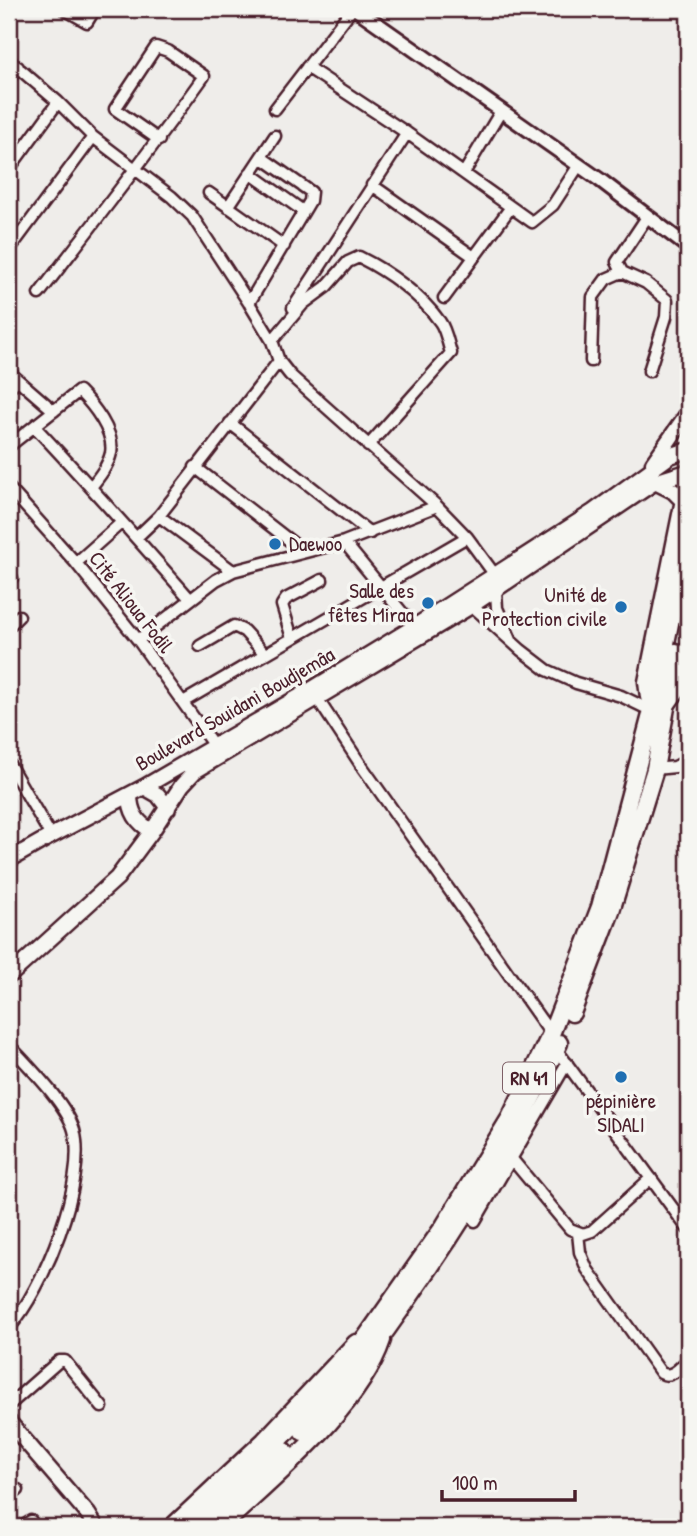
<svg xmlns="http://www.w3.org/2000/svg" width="697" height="1536" viewBox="0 0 697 1536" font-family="'Patrick Hand',sans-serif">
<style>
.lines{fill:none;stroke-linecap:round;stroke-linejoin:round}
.minor-casing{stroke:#4a1f2b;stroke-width:15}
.tertiary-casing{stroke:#4a1f2b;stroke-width:18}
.secondary-casing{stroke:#4a1f2b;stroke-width:19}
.primary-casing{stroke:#4a1f2b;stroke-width:21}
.trunk-casing{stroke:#4a1f2b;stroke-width:21}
.minor{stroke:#f6f6f2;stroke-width:10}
.tertiary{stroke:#f6f6f2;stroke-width:12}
.secondary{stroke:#f6f6f2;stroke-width:14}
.primary{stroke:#f6f6f2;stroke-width:16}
.trunk{stroke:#f6f6f2;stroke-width:16}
.poi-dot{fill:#1f6fb2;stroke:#f6f6f2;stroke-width:2.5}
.labels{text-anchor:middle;stroke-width:7;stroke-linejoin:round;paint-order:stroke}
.shield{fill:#f6f6f2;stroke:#7e6067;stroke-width:2}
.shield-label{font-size:19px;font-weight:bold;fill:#4a1f2b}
.poi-label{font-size:21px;fill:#4a1f2b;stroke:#f6f6f2;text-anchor:end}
.street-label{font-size:21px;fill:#4a1f2b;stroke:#f6f6f2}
</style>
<rect width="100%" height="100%" fill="#efedea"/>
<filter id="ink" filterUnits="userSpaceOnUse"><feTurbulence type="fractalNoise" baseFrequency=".0143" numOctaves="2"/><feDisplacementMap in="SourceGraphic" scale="14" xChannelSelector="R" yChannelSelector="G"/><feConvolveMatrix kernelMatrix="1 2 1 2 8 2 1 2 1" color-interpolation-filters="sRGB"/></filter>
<g filter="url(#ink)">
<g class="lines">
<g class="minor-casing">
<path id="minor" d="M64 9 87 22 95 9
M9 13 12 9
M9 60 58 102 93 137 172 197 192 216 249 303 272 341 279 361 290 375 437 506 467 537 495 575 497 608 511 640
M307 67 407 133 532 222 553 205 579 165
M9 79 18 67
M275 109 352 9
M9 169 58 102
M250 173 303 211
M464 173 501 111
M372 185 474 257
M209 193 284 246
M228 207 275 136
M647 217 617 262 622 272 646 283 667 300 666 317 649 371
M9 250 93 137
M39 294C95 222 151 150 204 76L168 51 156 47 115 109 159 140
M444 298 511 207
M249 303 310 201 311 192 261 157
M293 308 407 133
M272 341 303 304 326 287 348 262 359 257C389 272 421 295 440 322 446 330 448 344 451 353L368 446
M591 361 593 297 606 279 622 272
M9 372 54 411
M9 387 18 380
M230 423 370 533
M35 427C88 483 139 541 190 599
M9 446 79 391C93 405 115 432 111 453 108 466 99 477 91 487
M195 467 303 551
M9 488 76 563 138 640 214 746
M159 516 233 571
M136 538 159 516 279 361
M344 542 414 627
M76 563 121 523
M9 575 12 578
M469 603 521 650 547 670 576 683 621 696 652 711
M9 626 19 616
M292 638 282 605 286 599 322 580
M138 640 216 580 233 571 344 542 437 506
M200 646 234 626 244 631 265 654
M317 698 361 765 551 1034
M183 702 467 537
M9 764 51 836
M655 769 675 767 688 760
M9 1045C28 1066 66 1103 74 1130 88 1181 43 1290 9 1328
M556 1049 688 1229
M511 1158 570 1229 583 1234 592 1231 651 1178
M475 1221 567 1063
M578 1233 580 1252 587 1269 661 1373C672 1379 680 1367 688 1360
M9 1405 59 1361H65L102 1407
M9 1497 18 1490
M22 1527 31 1521"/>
</g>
<g class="tertiary-casing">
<path id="tertiary" d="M356 9 600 180 688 247"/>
</g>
<g class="secondary-casing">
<path id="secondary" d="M653 463 688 413
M655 482 673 491 683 501
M653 706 648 697 646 682 688 475
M666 707 679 689 688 650
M144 787 158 795 168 808
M130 795C130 812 137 823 152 831
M9 860 51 836 144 787 309 691 414 627 593 512 670 456 688 450
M9 976 117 878 152 831 182 785 195 771 471 606 655 482 687 472
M9 1422 88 1514 96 1527"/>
</g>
<g class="primary-casing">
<path id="primary" d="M172 1527 264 1441 356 1343
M221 1527C274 1477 359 1409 382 1340"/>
</g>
<g class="trunk-casing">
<path id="trunk" d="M572 1013 611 911 655 769 676 652
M303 1432C346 1387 382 1338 417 1286 471 1209 519 1129 559 1043
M190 1527 275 1445 343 1370 444 1226 510 1118 551 1034 600 907 652 711 688 536
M206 1527 285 1451"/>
</g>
<use href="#minor" class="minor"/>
<use href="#tertiary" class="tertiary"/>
<use href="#secondary" class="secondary"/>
<use href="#primary" class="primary"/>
<use href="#trunk" class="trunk"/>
</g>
</g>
<g class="poi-dot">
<circle cx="275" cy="544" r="7"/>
<circle cx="428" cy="603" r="7"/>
<circle cx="621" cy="607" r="7"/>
<circle cx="621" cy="1077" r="7"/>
</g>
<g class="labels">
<rect class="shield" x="503" y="1062.5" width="52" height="31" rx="5"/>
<g class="shield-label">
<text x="529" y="1085">RN 41</text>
</g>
<g class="poi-label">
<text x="289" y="551" text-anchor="start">Daewoo</text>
<text x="414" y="598">Salle des<tspan x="414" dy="24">fêtes Miraa</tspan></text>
<text x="607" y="602">Unité de<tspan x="607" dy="24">Protection civile</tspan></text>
<text x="621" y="1108" text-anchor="middle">pépinière<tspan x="621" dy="24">SIDALI</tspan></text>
</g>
<g class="street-label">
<text transform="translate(131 602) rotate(52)" y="7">Cité Alioua Fodil</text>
<text transform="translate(235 709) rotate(-30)" y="7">Boulevard Souidani Boudjemâa</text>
</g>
</g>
<rect width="697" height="1536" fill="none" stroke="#f6f6f2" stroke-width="35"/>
<rect x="18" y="18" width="662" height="1501" fill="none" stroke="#4a1f2b" stroke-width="2.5" filter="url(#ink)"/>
<path d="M442 1490v10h133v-10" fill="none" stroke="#4a1f2b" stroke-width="3.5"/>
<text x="452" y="1490" font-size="21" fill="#4a1f2b" stroke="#f6f6f2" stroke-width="5" paint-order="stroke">100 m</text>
</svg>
